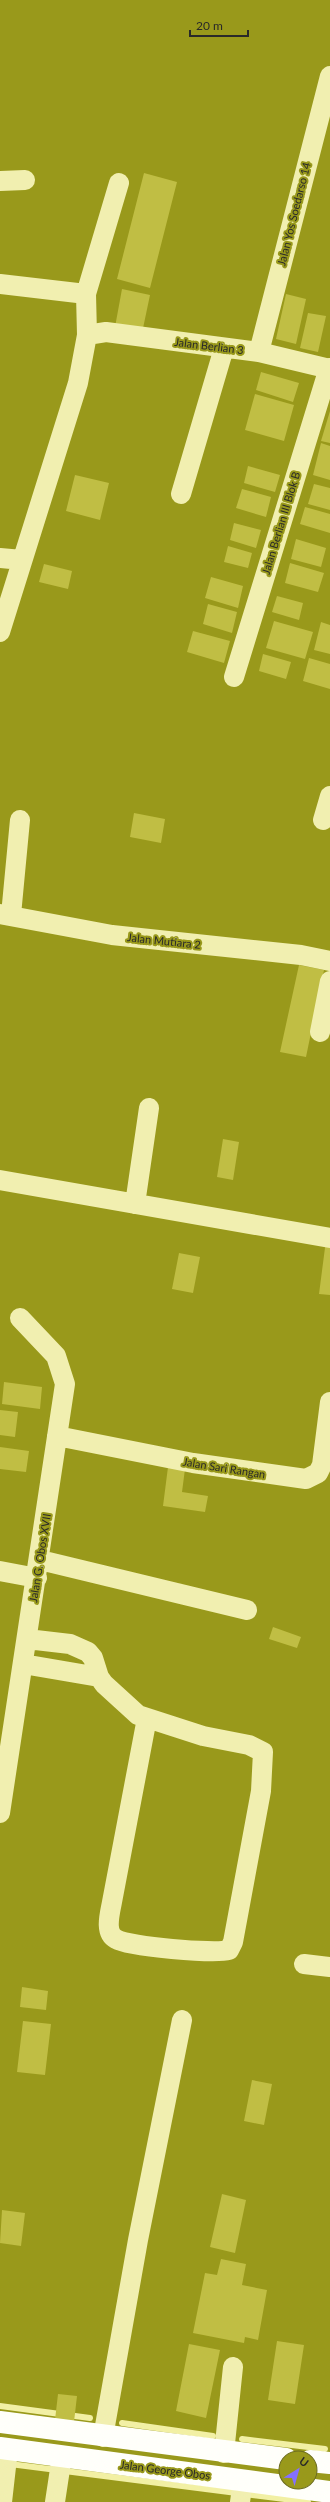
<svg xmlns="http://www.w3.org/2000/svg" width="330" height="2502" viewBox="0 0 330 2502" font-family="Lato,sans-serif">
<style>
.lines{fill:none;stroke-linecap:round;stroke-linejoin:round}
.stream{stroke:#f2f0a4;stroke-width:6}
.building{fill:#c0be44}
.minor{stroke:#f1efb0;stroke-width:20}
.major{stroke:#fffffa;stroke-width:22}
.labels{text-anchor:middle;stroke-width:4;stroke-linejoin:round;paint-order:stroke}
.street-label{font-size:11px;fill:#292929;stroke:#99991b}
</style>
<rect width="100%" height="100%" fill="#99991b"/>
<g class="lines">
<path class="stream" d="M0 2406 90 2418
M122 2423 213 2436
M242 2439 325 2449
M10 2464 308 2502"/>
</g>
<path class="building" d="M144 173 177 182 150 288 117 279Z
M122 289 150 295 142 333 115 327Z
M286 294 306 299 296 344 276 339Z
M308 313 326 316 318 352 300 348Z
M261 372 299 383 293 402 256 390Z
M255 394 294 405 284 441 245 430Z
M330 411V443L321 441Z
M321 443 330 446V480L313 475Z
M248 466 280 475 275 492 244 483Z
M75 475 109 483 100 520 66 511Z
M314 484 330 488V510L308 504Z
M242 489 271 497 266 517 236 508Z
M305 507 330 514V533L300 524Z
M234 523 261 530 256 548 230 540Z
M296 539 326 548 321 567 291 559Z
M228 546 252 553 248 568 224 562Z
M290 563 324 573 318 592 285 583Z
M44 564 72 571 68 589 39 582Z
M211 577 243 586 238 608 205 598Z
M277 596 303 603 299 620 272 612Z
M208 604 237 612 232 633 203 624Z
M274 621 313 632 305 659 266 648Z
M321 622 330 625V654L314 650Z
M193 631 230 641 224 663 187 652Z
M263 654 291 662 286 679 259 671Z
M309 658 330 664V689L303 681Z
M134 813 165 819 161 843 130 837Z
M299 965 324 970 306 1057 280 1052Z
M223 1139 239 1142 233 1180 217 1177Z
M326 1240 330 1241V1295L319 1294Z
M179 1253 200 1257 193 1293 172 1289Z
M4 1382 42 1387 40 1409 2 1404Z
M0 1410 18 1412 15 1437 0 1435Z
M0 1447 29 1451 26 1472 0 1469Z
M168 1467 185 1469 182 1492 208 1496 205 1512 163 1506Z
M273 1627 301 1637 297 1648 269 1639Z
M22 1987 48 1991 46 2010 20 2007Z
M23 2021 51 2024 45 2075 17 2072Z
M252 2080 272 2084 264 2125 244 2121Z
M222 2194 246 2200 235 2253 210 2247Z
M2 2210 25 2213 21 2246 0 2243Z
M221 2259 246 2264 242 2285 267 2290 258 2340 245 2337 244 2343 193 2333 205 2273 217 2275Z
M277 2341 304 2345 295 2404 268 2400Z
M189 2344 220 2350 206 2418 176 2411Z
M58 2394 77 2396 74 2422 55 2420Z"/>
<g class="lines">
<path class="minor" d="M0 181 25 180
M0 284 86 294 87 335 78 383 0 632
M86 294 119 183
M87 335 106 332 259 352 330 369
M259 352 330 76
M181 494 224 348
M0 558 22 560
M234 677 329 368
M323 820 330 796
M0 914 112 935 301 955 330 961
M11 915 20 820
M320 1032 330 981
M0 1180 330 1238
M135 1204 149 1108
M57 1436 193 1463 306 1479 318 1473 322 1465 330 1402
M40 1560 247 1610
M0 1571 37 1578
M27 1639 70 1644 88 1652 93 1658 99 1677 104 1684 138 1715 203 1736 249 1745 263 1752 261 1791 233 1942 229 1950C215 1954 129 1947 116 1939 104 1933 110 1913 112 1902L147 1718
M23 1664 99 1677
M0 1813 65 1384 56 1356 20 1318
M304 1964 330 1967
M103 2437 138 2240 182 2020
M224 2453 233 2367
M2 2502 8 2449
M55 2502 62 2456
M240 2502 243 2480"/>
<path class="major" d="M0 2422 286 2459
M0 2448 330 2492
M310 2461 330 2463"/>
</g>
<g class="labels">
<g class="street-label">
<text transform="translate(294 214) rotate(-76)" y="4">Jalan Yos Soedarso 14</text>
<text transform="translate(209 346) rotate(7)" y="4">Jalan Berlian 3</text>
<text transform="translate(281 523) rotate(-73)" y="4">Jalan Berlian III Blok B</text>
<text transform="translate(164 941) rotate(6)" y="4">Jalan Mutiara 2</text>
<text transform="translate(224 1468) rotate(9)" y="4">Jalan Sari Rangan</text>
<text transform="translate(40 1558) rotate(-81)" y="4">Jalan G. Obos XVII</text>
<text transform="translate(165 2470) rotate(7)" y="4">Jalan George Obos</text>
</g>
</g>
<g transform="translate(298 2470) rotate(37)"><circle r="19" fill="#99991b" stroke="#6c6c21"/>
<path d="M0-3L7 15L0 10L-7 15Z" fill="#8570ff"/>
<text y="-6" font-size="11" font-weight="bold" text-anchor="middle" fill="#292929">U</text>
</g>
<path d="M190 30v6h58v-6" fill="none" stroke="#292929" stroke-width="2"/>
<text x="196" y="30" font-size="12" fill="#292929" stroke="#99991b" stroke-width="3" paint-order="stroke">20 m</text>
</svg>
